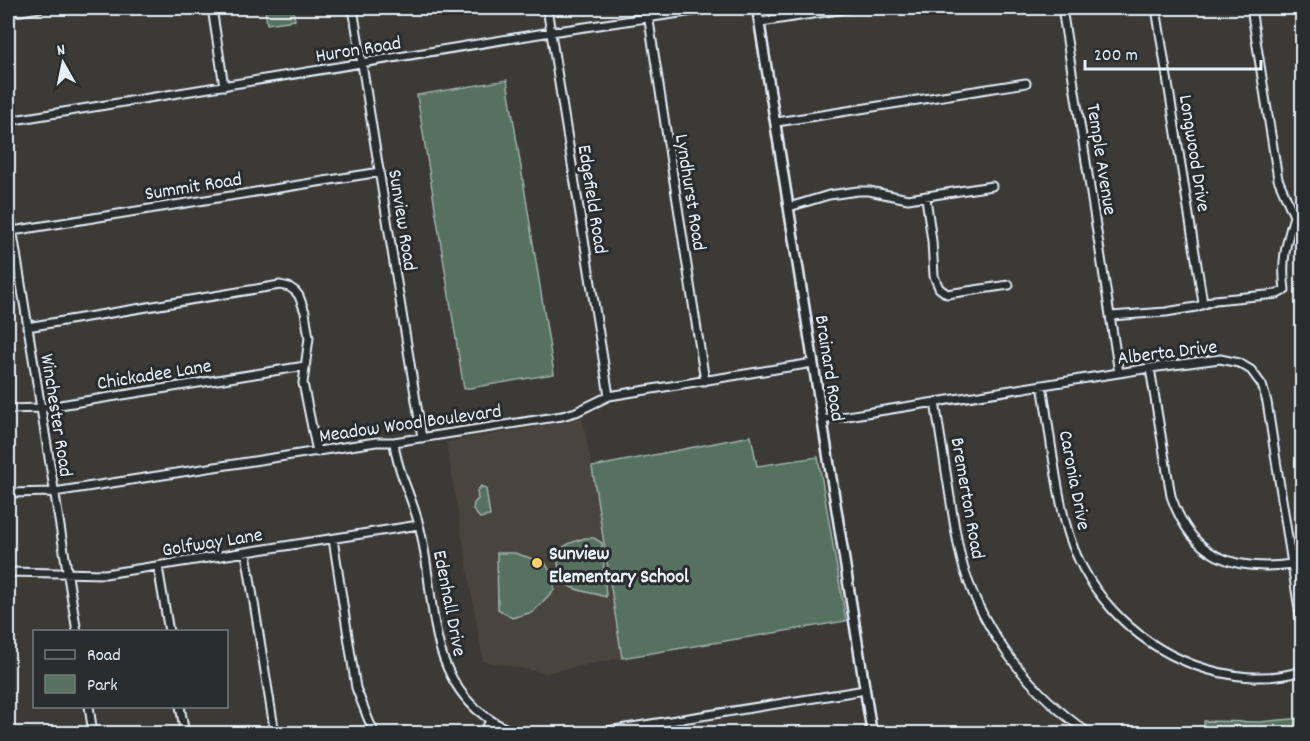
<svg xmlns="http://www.w3.org/2000/svg" width="1310" height="741" viewBox="0 0 1310 741" font-family="Dekko,sans-serif">
<style>
.built{fill:#47443d}
.green{fill:#567160;stroke:#9fb1ac;stroke-width:1.5}
.lines{fill:none;stroke-linecap:round;stroke-linejoin:round}
.minor-casing{stroke:#e8f1f8;stroke-width:11}
.major-casing{stroke:#e8f1f8;stroke-width:13}
.minor{stroke:#2a2d2e;stroke-width:7}
.major{stroke:#2a2d2e;stroke-width:8}
.poi-dot{fill:#ffd166;stroke:#2a2d2e;stroke-width:2}
.labels{text-anchor:middle;stroke-width:6;stroke-linejoin:round;paint-order:stroke}
.street-label{font-size:20px;fill:#e8f1f8;stroke:#2a2d2e}
.poi-label{font-size:20px;font-weight:bold;fill:#e8f1f8;stroke:#2a2d2e;text-anchor:start}
</style>
<rect width="100%" height="100%" fill="#3b3a37"/>
<filter id="ink" filterUnits="userSpaceOnUse"><feTurbulence type="fractalNoise" baseFrequency=".0167" numOctaves="2"/><feDisplacementMap in="SourceGraphic" scale="12" xChannelSelector="R" yChannelSelector="G"/><feConvolveMatrix kernelMatrix="1 2 1 2 8 2 1 2 1" color-interpolation-filters="sRGB"/></filter>
<g filter="url(#ink)">
<path class="built" d="M582 416 592 467 622 658 546 673 483 661 446 442 565 422Z"/>
<path class="green" d="M265 8H293L295 20 267 24Z
M507 80 554 374 464 389 417 95Z
M751 436 757 466 818 457 846 621 622 658 592 467Z
M481 486 486 489 490 516 480 518 473 510 474 503 478 499 477 491Z
M585 538H594L602 543 606 597C597 594 577 591 569 586 564 582 561 575 559 569 554 547 566 544 585 538Z
M497 553H515L545 563 555 579 554 590 533 612 512 618 498 609Z
M1302 718V733H1204V721L1259 722Z"/>
<g class="lines">
<g class="minor-casing">
<path id="minor" d="M212 8 224 86
M353 8 422 438
M547 8 609 396
M647 8 705 381
M1062 8 1119 373
M1156 8 1203 303
M1251 8 1278 179 1294 216
M8 13 40 8
M761 22 851 8
M8 121 551 32 714 8
M777 122 1026 83
M926 198 932 241 934 276 939 288 947 294 1009 285
M8 203 77 632
M789 207 829 195 858 191H869L908 199 992 186
M1294 216 1302 220
M12 231 380 172
M1111 316 1166 312 1196 307 1215 300 1277 294 1285 290C1281 261 1286 244 1294 216
M27 327 280 285 289 287 295 291 299 296 305 312 309 338 303 383 317 452
M1150 368 1171 496C1192 557 1232 572 1292 564
M1042 385C1050 430 1054 477 1065 521 1081 587 1130 641 1194 665 1227 677 1267 682 1301 671L1302 669
M935 402C940 434 945 466 950 497 954 521 957 546 964 569 986 637 1032 694 1090 734
M8 409 41 408 305 366
M822 420 1150 368 1220 359 1239 363 1251 370 1262 385 1267 402 1302 629
M394 442C397 471 412 497 419 525 436 589 424 660 476 709 490 721 506 731 524 734
M8 493 54 492 376 442H394L562 416 576 412 609 396 813 363
M333 539 356 688 369 721 375 734
M246 553 275 734
M158 567 169 632
M8 572 105 574 419 525
M89 706 93 734
M180 706 185 734
M483 734 490 721
M588 734 865 690"/>
</g>
<g class="major-casing">
<path id="major" d="M757 8 872 734"/>
</g>
<use href="#minor" class="minor"/>
<use href="#major" class="major"/>
</g>
</g>
<circle class="poi-dot" cx="537" cy="563" r="6"/>
<g class="labels">
<g class="street-label">
<text transform="translate(358 48) rotate(-9)" y="7">Huron Road</text>
<text transform="translate(1196 153) rotate(81)" y="7">Longwood Drive</text>
<text transform="translate(1103 159) rotate(81)" y="7">Temple Avenue</text>
<text transform="translate(193 185) rotate(-9)" y="7">Summit Road</text>
<text transform="translate(692 192) rotate(81)" y="7">Lyndhurst Road</text>
<text transform="translate(594 199) rotate(81)" y="7">Edgefield Road</text>
<text transform="translate(404 220) rotate(81)" y="7">Sunview Road</text>
<text transform="translate(1167 351) rotate(-7)" y="7">Alberta Drive</text>
<text transform="translate(831 368) rotate(81)" y="7">Brainard Road</text>
<text transform="translate(154 373) rotate(-9)" y="7">Chickadee Lane</text>
<text transform="translate(58 415) rotate(81)" y="7">Winchester Road</text>
<text transform="translate(410 422) rotate(-8)" y="7">Meadow Wood Boulevard</text>
<text transform="translate(1076 480) rotate(79)" y="7">Caronia Drive</text>
<text transform="translate(969 498) rotate(80)" y="7">Bremerton Road</text>
<text transform="translate(212 541) rotate(-9)" y="7">Golfway Lane</text>
<text transform="translate(451 603) rotate(79)" y="7">Edenhall Drive</text>
</g>
<g class="poi-label">
<text x="549" y="559">Sunview<tspan x="549" dy="23">Elementary School</tspan></text>
</g>
</g>
<rect width="1310" height="741" fill="none" stroke="#2a2d2e" stroke-width="30"/>
<rect x="15" y="15" width="1280" height="711" fill="none" stroke="#e8f1f8" stroke-width="2" filter="url(#ink)"/>
<rect x="33" y="630" width="195" height="78" fill="#2a2d2e" stroke="#767b7f" stroke-width="1.5"/>
<rect x="45" y="650" width="30" height="9" fill="#2a2d2e" stroke="#767b7f" stroke-width="1.5"/>
<text x="87" y="660" font-size="18" fill="#e8f1f8">Road</text>
<rect x="45" y="675" width="30" height="18" fill="#567160" stroke="#767b7f" stroke-width="1.5"/>
<text x="87" y="690" font-size="18" fill="#e8f1f8">Park</text>
<g transform="translate(63 63) rotate(351)" stroke="#2a2d2e" stroke-width="4.5" paint-order="stroke">
<path d="M0-4.5L10 22L0 15L-10 22Z" fill="#e8f1f8"/>
<text y="-9" font-size="16" font-weight="bold" text-anchor="middle" fill="#e8f1f8">N</text>
</g>
<path d="M1085 60v9h176v-9" fill="none" stroke="#e8f1f8" stroke-width="3"/>
<text x="1094" y="60" font-size="18" fill="#e8f1f8" stroke="#2a2d2e" stroke-width="4.5" paint-order="stroke">200 m</text>
</svg>
